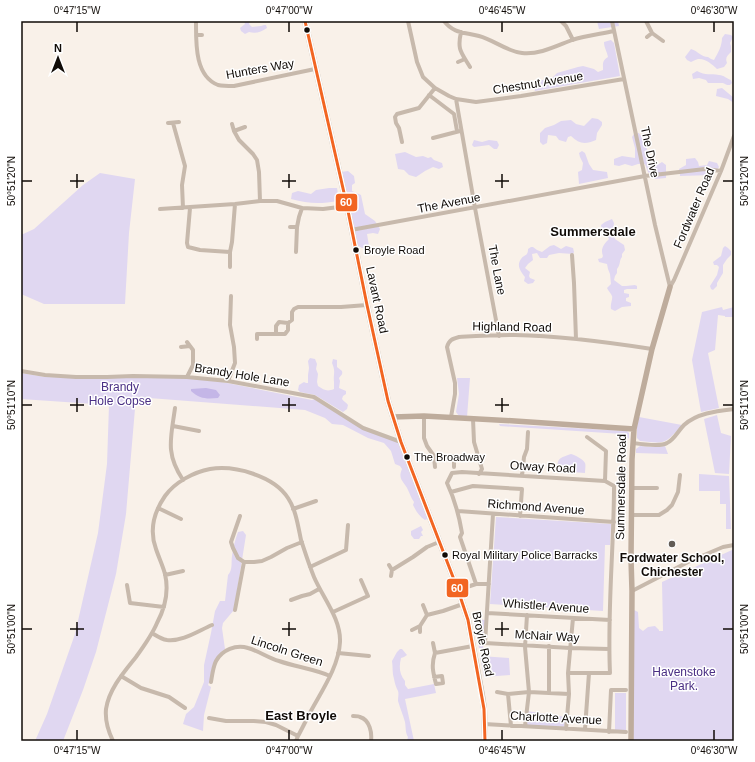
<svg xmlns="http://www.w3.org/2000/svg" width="755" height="762" viewBox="0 0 755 762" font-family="Helvetica,sans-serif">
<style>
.green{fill:#e0d7f1}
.water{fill:#c4b6e7}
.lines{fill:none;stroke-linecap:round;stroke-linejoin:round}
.street{stroke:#c7b9ac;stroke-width:4}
.secondary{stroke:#beac9c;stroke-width:5.5}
.primary{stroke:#bdab98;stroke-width:6}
.bus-1-casing{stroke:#fff;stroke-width:6}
.bus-1{stroke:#f26522;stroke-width:3}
.ticks{fill:none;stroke:#100b07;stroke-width:1.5}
.bus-dot{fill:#100b07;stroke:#fff;stroke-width:1.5}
.poi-dot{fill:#625c56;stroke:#fff;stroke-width:1.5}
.labels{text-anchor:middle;stroke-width:3;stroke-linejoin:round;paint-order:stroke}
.bus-label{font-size:11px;fill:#100b07;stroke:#fff;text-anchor:start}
.street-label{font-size:12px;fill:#100b07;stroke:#fff}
.park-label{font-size:12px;fill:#4a2f84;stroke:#fff}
.poi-label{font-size:12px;font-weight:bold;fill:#100b07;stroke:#fff}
.neighbourhood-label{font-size:13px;font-weight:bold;fill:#100b07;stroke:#fff}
.line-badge{stroke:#fff;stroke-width:1.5}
.badge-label{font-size:11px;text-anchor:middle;font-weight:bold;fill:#fff}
.neatline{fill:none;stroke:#100b07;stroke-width:1.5}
.ticks-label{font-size:10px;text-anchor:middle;fill:#100b07}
</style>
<rect width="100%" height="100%" fill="#f9f1e9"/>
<path class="green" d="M244 21H250L249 24 252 27 261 26 264 25H266L267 28C261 32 256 34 249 32L245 34 241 31 240 28 245 24Z
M597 21H618L619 26 599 29Z
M725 34 731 35 733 37 730 43 731 46V52C727 56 725 58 727 63L724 67 717 69C712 64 705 58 698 59 695 60 693 61 691 62L687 60 685 57 691 49C698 51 701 57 708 57L711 59 714 60C718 53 722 46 722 38Z
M611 40 614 43 620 76 535 91 533 86 538 81 552 78 557 73 578 67 583 66 594 69 598 72 603 70C603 63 602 61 608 57 607 51 604 48 604 42Z
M697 71C706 76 710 73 719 75 724 75 727 79 731 80L732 83 730 85H727L723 83H708L706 80 699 78 693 79 692 74Z
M722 88 734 98V103L728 99 716 96 717 89Z
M592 118 598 119 602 122V125L597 133 596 140C585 145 579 144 571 136L568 137 566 142 559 140 556 136 548 135 547 143 543 145 540 142V133L545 128 554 125 561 121 571 120 576 124 584 126Z
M639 133C645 142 649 151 649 163L654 167 662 162 666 165V178L655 179 648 172 645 164H638L632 166 625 164 619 166 614 165V159L622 156 635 158V148L632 137 634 134Z
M474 140 482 142 489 140 497 141 499 145 497 149H494L489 145 474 147 472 145Z
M582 151 585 153 589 164 593 170 607 172 608 178 579 184 578 172 582 170 583 163 580 157 579 153Z
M405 152 416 157 423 156 428 158 431 157 434 160 442 163 443 167 439 169 433 167 425 171 416 177 409 175 404 170 398 169 395 154Z
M695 158 698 162 699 166 707 165 709 161 717 163 719 167 713 175 680 176 679 169 686 165V159Z
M348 171 354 176 355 183 352 185V191L361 195 365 214 375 221 380 229 378 234 373 233 367 234 369 246 362 248 357 245 341 172Z
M100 173 135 179 129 233 125 304H44L21 294V235L34 229 83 185Z
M329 188H337L339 201C320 204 309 204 291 199L292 193 298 191 311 194 316 190Z
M612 219 614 223 613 232 615 239 624 245 625 250 622 254V257C619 260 621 264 617 269V273L615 276 614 280 622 286H626L635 285 637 286V289H627L624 290V293L629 294V297L626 298V301L631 303V306L622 307 615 311 611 309C610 304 613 299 612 296 611 293 608 291 607 288L611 284 610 274 608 269 607 264 599 262 598 259 602 258 603 256C600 249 604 244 609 239L606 233 602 231 601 225 605 222Z
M554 245 561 249 566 246 573 248 574 252 573 254 559 253 549 255 547 258H540L537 253 532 254 533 260 528 264 525 268 530 272 529 276 530 278 535 280 533 283 528 284 524 281 525 277C521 272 516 266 521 259 524 254 528 257 528 249L531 247H533L537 250 542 252 550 246Z
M725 246 728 248 731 251V255L727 259 723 265V273L717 283V286L713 290 711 289 710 286 717 275 719 267 717 265H714L713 262 721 256 723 248Z
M722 307 723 310 734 307V317H725V316L718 315 715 350 708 353 719 408 701 412 692 360 702 312Z
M310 358 315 359 317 364 316 369 318 374 317 382 318 386C324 390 327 392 334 389 334 387 334 385 334 382 333 374 336 372 332 363L333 359 337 360V367L342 371C343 375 341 375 339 378L340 381 339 388 346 391V394L343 396 342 399C344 402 346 402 348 405L347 409 343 412 315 395 300 392 298 390 299 385 304 382 306 383H308V375L309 368 308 361Z
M21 373 45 377 187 378 222 382 312 400 314 399 362 428 399 442 429 518 425 520C419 516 416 511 413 505L414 502C411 498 410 494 408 490 405 482 397 480 402 469L400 466 395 464 391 451 384 443 368 438 343 425 332 424 325 418 305 410 136 397 126 514 116 574 96 652 83 690 63 741H35L47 714 75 634 98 533 107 464 109 405 21 399Z
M457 378H470L467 417 459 416 456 412 459 394Z
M717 415 721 433 731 436 729 474 715 473 704 419Z
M639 417 682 425C665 444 666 444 640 441L637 438V427Z
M499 424 627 431 629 433V439L625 435 622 434 500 426Z
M640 446 654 447 665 446 668 454 636 453V449Z
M571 454C575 455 583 459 585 463 586 465 585 470 585 473L557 471C558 457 558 459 571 454Z
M699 474 729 476 731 529H726V504H720V491H699Z
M496 517 611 524 610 545H605L603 611 490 604Z
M421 526 423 530 421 532 423 536H421L419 539H414L411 535V531Z
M243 531 246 535 234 610 223 623 222 628 225 649 221 652 208 685 211 687 204 715 203 731 183 724 186 714 194 707 204 682V665L211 633 215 611 220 601H225L228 575C233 570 231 562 232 556 233 548 235 540 238 532Z
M732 550H734V741H633L634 610 638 612 639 628 643 631 648 627 655 626 659 630V631H663L662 582Z
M473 619 486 620 483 648H479Z
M400 649H402L407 655 404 657 401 658C399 666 399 674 405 681V685L408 689 434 684 436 693 405 699 414 741H407L408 737C405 732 406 727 405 722 403 715 400 708 398 701 398 697 399 694 398 691 396 687 395 684 394 679 392 673 393 667 392 661L397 652Z
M480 656 509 658 510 675 484 677Z
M615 693H626V731L615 730Z
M527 711 566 717 564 727 527 725Z"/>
<path class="water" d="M206 388 216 390 220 395 218 398C206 399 200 399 191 391V389Z"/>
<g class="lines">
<path class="street" d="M408 21 417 62 423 77 435 88 449 96 456 99 476 102 521 96 624 79
M444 21C454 34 465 32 479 36 494 40 506 51 522 53 539 55 556 46 572 40 585 36 600 34 614 31
M561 21 566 26 573 40
M612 21 655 225 670 287
M646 21 652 33 663 41
M196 23C196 44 195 76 218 85 223 86 228 86 234 86L315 69
M461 32C457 50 461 52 470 67
M196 35H202
M647 37 652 33
M458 62 465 59
M429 95 454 114 457 131
M456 99 475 208 499 336
M168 123 179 122
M173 123 185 166 182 185 183 208
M232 124 234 131
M245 127 234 131 239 140 253 154 257 160 259 172 260 201
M433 138 460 131
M402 142 399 128 396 123 395 117 397 114 419 108 435 88
M190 208 187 243 188 247 200 250 230 252V267
M160 209 235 204 260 201H277L302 208
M290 227H297L299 217 302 208 323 209 347 206
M351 230 645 176 705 169 721 171
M230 252 232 242 235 204
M296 252 297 227
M572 255 574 283 576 339
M670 287 674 280 721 171 734 136
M276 333V326L279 322 288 323
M257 339V334H285L288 330V323L292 320V312L294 309 298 307H341L367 305
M187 342 193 350V365L187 377
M181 347 190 346
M21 371 45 375 76 377H107L133 376 187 377 228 381 314 397 363 428 401 442
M228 381 235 363 234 347 230 325 231 296
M175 408C171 438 165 453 183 480
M424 416V438L427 446 434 456 438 457 454 456V467
M451 417 455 394V383L447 347C449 340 452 339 459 337 478 336 496 335 515 335 561 336 607 342 652 349
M473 419 474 442 482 469 479 474
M173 426 199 431
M587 437 606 451 605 481
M633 443C640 444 661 447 667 443 674 440 678 431 684 425 697 413 717 411 734 409
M434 456 435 467
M522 476 524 457 527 449 528 432
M632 488H657
M451 492 473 486 522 489 520 516
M158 508 181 519
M293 509 316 501
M458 511 614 522
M493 514 485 643 570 648 609 649
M632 515H659L667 510 672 505 678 492 680 475
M240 516 231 542 233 548 238 558 244 562H254L262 561 271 557 287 548 302 542
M389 565 392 570 391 576
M310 567 346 550 348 525
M392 570 413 557 427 547 439 542
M165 575 183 571
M476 584 460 537 462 533C459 515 455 500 447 483L452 473 462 472 605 481 614 486C614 548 607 611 610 673H568
M127 585 130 603 164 607
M458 590 476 584H489
M632 591 690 561 723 547 734 545
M291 600 302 596 310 594 319 589
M423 605 427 615
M235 610 244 562
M333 612 368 596 361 580
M487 613 610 620
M412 630 420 626
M420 632V626L427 615 443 611 463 604
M152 633C157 636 161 639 167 640 182 642 198 631 212 625
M433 643 435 653
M549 646V693
M338 653 369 656
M121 676 141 688 169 697 185 708
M434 677 442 676 443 683 436 684C433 672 431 665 435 653L473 646
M211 682C212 676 213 667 216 661 222 650 236 644 248 648 259 651 268 658 279 661 296 667 314 669 330 676
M497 692 508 694 529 692 569 694
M508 694 511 726
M353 716C355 716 359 716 360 717 370 720 372 733 371 741
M209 718 226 721H254L266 722 276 725 298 736
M484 724 626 732
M525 726 529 692 525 647 527 615
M566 729 569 694 568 673 573 618
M585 729 589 673
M609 732 611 690H626
M113 741C108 731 105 720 106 709 109 689 124 672 136 657 144 646 152 635 157 623 165 608 169 591 165 574 163 566 159 558 156 549 149 530 154 512 165 496 175 482 194 472 210 469 235 465 274 476 288 498 296 510 298 526 301 540 305 552 309 565 314 577 323 598 341 619 340 642 339 665 323 689 312 709 307 718 303 727 298 736L296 741"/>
<path class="secondary" d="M393 417 424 416 515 421 634 429
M631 741 632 591 631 559 632 459 634 429 652 349 670 287"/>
<path class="primary" d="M305 21 347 206 367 305 388 401 401 442 458 590 468 620 482 695 484 709 485 741"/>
<g class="bus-1-casing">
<path id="bus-1" d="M305 21 347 206 367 305 388 401 401 442 458 590 468 620 484 709 485 741"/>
</g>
<use href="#bus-1" class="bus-1"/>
</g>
<path class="ticks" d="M77 22V32M289 22V32M502 22V32M714 22V32M77 174V188M289 174V188M502 174V188M22 181H32M70 181H84M282 181H296M495 181H509M723 181H733M77 398V412M289 398V412M502 398V412M22 405H32M70 405H84M282 405H296M495 405H509M723 405H733M77 622V636M289 622V636M502 622V636M22 629H32M70 629H84M282 629H296M495 629H509M723 629H733M77 730V740M289 730V740M502 730V740M714 730V740"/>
<g class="bus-dot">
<circle cx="307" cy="30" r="3.5"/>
<circle cx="356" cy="250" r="3.5"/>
<circle cx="407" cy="457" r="3.5"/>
<circle cx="445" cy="555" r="3.5"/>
</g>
<circle class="poi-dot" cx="672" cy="544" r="4"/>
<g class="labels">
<g class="bus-label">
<text x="364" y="254">Broyle Road</text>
<text x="414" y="461">The Broadway</text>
<text x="452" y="559">Royal Military Police Barracks</text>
</g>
<g class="street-label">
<text transform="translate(260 69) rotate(-10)" y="4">Hunters Way</text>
<text transform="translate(538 83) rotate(-9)" y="4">Chestnut Avenue</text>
<text transform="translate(650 152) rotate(78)" y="4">The Drive</text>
<text transform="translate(449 203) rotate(-11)" y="4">The Avenue</text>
<text transform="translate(694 208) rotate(-67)" y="4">Fordwater Road</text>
<text transform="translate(497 270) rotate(79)" y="4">The Lane</text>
<text transform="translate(377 300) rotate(78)" y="4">Lavant Road</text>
<text transform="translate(512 327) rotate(1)" y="4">Highland Road</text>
<text transform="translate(242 375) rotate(9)" y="4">Brandy Hole Lane</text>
<text transform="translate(543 467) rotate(3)" y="4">Otway Road</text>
<text transform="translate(621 487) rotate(-89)" y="4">Summersdale Road</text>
<text transform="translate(536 507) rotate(4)" y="4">Richmond Avenue</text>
<text transform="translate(546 606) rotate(4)" y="4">Whistler Avenue</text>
<text transform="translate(547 636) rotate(3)" y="4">McNair Way</text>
<text transform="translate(483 644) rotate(78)" y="4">Broyle Road</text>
<text transform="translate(287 651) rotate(18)" y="4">Lincoln Green</text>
<text transform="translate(556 718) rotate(3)" y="4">Charlotte Avenue</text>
</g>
<g class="park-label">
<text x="120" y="391">Brandy<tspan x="120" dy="14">Hole Copse</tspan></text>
<text x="684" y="676">Havenstoke<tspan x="684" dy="14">Park.</tspan></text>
</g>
<g class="poi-label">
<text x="672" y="562">Fordwater School,<tspan x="672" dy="14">Chichester</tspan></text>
</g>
<g class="neighbourhood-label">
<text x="593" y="236">Summersdale</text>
<text x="301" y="720">East Broyle</text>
</g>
</g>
<g class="line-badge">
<rect x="335" y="193" width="23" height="19" rx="4" fill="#f26522"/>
<rect x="446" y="578" width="23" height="20" rx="4" fill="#f26522"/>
</g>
<g class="badge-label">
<text x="346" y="206">60</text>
<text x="457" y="592">60</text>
</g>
<rect width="755" height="762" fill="none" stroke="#ffffff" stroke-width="44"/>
<g transform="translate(58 58)" stroke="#ffffff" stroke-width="3" paint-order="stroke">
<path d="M0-3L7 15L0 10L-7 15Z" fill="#100b07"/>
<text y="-6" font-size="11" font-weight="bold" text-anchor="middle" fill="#100b07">N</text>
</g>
<rect x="22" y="22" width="711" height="718" class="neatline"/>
<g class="ticks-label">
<text x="77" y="14">0°47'15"W</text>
<text x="289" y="14">0°47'00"W</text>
<text x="502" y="14">0°46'45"W</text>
<text x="714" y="14">0°46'30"W</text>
<text transform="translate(11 181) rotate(-90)" y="4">50°51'20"N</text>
<text transform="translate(744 181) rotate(-90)" y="4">50°51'20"N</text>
<text transform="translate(11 405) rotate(-90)" y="4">50°51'10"N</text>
<text transform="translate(744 405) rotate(-90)" y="4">50°51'10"N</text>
<text transform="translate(11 629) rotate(-90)" y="4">50°51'00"N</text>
<text transform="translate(744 629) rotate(-90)" y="4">50°51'00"N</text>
<text x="77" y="754">0°47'15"W</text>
<text x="289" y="754">0°47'00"W</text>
<text x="502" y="754">0°46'45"W</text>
<text x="714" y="754">0°46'30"W</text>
</g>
</svg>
